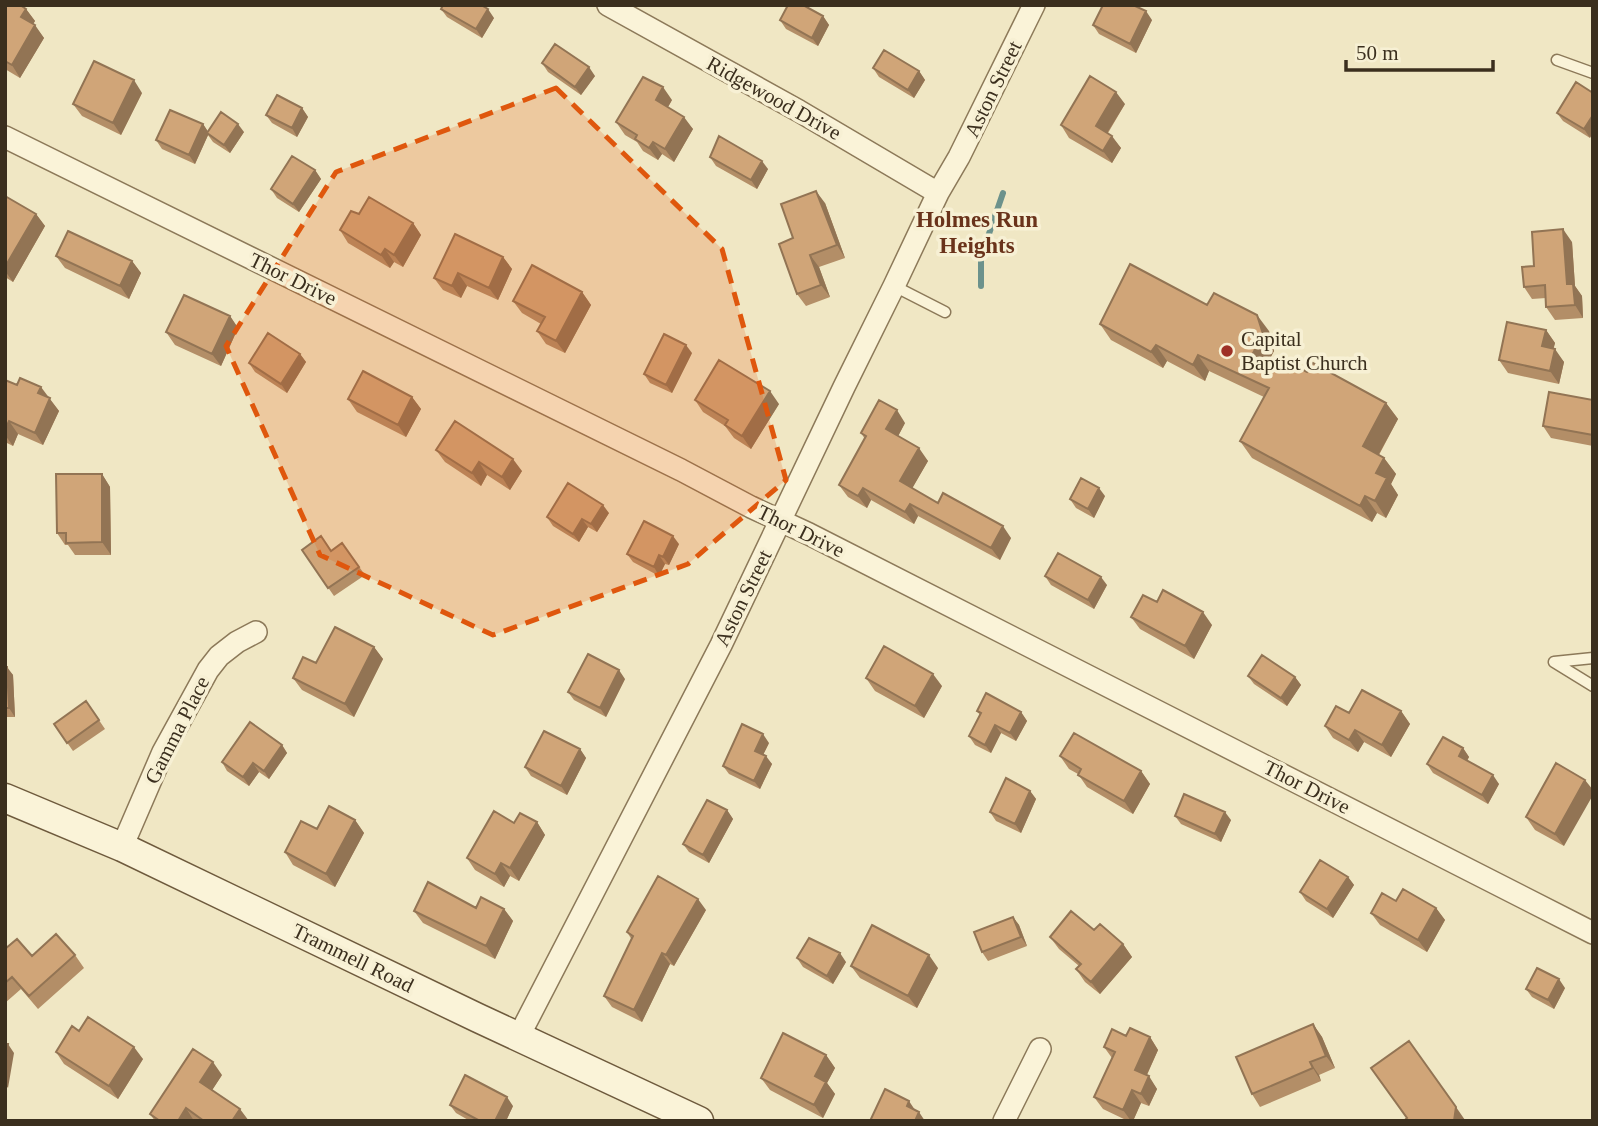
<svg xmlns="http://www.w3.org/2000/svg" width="1598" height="1126" viewBox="0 0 1598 1126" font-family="'Times New Roman',serif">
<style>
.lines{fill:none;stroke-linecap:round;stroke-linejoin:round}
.stream{stroke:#6c928c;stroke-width:6}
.lane-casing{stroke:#8c7959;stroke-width:13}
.street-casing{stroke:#8c7959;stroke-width:24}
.secondary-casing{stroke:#6e5a3d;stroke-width:31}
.lane{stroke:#faf3d8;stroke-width:10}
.street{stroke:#faf3d8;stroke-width:21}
.secondary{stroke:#faf3d8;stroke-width:28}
.wall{fill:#b38e67}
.shaded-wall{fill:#927454}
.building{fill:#d0a578;stroke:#927454;stroke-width:2}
.marked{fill:#df570d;fill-opacity:0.2;stroke:#df570d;stroke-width:5;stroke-dasharray:14 9;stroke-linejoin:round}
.poi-dot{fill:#9e3126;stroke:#f7f0d4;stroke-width:2.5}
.labels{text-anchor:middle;stroke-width:7;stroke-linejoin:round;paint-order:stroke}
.street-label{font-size:21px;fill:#3b2f1e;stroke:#f7f0d4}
.poi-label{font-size:21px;fill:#3b2f1e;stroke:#f7f0d4;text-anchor:start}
.neighbourhood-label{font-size:23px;font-weight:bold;fill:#6a331b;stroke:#f7f0d4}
</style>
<rect width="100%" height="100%" fill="#f0e7c4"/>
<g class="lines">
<path class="stream" d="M981 286V257L1003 193"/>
<g class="lane-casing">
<path id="lane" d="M1557 60 1593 73
M894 286 945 312
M1554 662 1593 686
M1554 662 1593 658"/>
</g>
<g class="street-casing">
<path id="street" d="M608 5 799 111 938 193
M5 137 681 470 751 507 809 534 1593 933
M122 847 163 752 208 670 219 656 237 642 256 632
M519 1036 721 645 844 387 894 286 938 193 959 157 1034 5
M1004 1121 1040 1049"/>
</g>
<g class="secondary-casing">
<path id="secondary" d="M5 798 122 847 478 1018 699 1121"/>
</g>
<use href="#lane" class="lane"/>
<use href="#street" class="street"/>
<use href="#secondary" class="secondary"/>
</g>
<path class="wall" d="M5 5 26 9 35 21 33 24 44 38 20 78 5 69Z
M441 9 494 18 482 38 447 17Z
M823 16 829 25 818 46 786 29 780 20Z
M1152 20 1136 53 1099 34 1093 25Z
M542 63 595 76 581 95 548 72Z
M873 68 919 71 925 80 914 98 879 77Z
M1576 82 1590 138 1563 121 1557 113Z
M142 93 121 135 82 116 73 104Z
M672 100 668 107 693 129 674 162 662 154 658 160 643 151 637 142 625 135 616 122Z
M1125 104 1108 133 1121 148 1112 163 1069 138 1061 125Z
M302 108 308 117 297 137 272 123 266 115Z
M203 124 208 132H244L230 153 213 142 208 135 195 164 162 149 156 140Z
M710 157 768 169 757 189 716 166Z
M315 170 321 179 299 212 277 198 271 189Z
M5 196 36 214 45 226 13 282 5 277Z
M825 203 845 258 819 267 830 297 806 306 797 294 793 238Z
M359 214 413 223 421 235 403 267 394 262 390 268 348 243 340 230Z
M1572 242 1575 286 1582 296 1583 318 1555 320 1546 307V298L1532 299 1524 287 1534 266Z
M56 256 132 261 141 273 129 299 65 268Z
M503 257 512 269 498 300 467 286 461 298 443 290 434 278Z
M582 292 591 305 565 353 546 344 537 331 541 324 522 313 513 301Z
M230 316 238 328 221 366 175 345 166 332Z
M1100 324 1269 331 1274 351 1266 366 1279 371 1307 372 1386 403 1398 419 1379 455 1384 458 1396 474 1391 484 1398 495 1386 518 1377 513 1372 522 1252 458 1240 441 1264 397 1209 371 1205 381 1167 361 1163 368 1111 340Z
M1546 330 1555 343 1553 349 1564 362 1559 384 1508 373 1499 360Z
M692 353 672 393 650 383 644 374Z
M300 354 306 362 287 393 255 372 249 363Z
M5 380 48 397 59 411 43 445 18 434 13 446 5 442Z
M412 397 421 409 406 437 357 412 348 399Z
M695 400 779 404 751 449 734 438 725 426 703 412Z
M1593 400V446L1551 438 1543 426Z
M905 423 898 436 928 461 912 488 938 503 1011 538 1000 560 918 516 914 524 871 500 867 508 848 497 839 485 865 439 861 433Z
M436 450 522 471 510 490 487 475 481 486 445 462Z
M102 474 110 487 111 555H75L68 545H65L57 533Z
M1105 496 1094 518 1076 508 1070 499Z
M609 513 597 532 588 527 579 542 553 526 547 517Z
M342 543 365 575 334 596 302 550 331 551Z
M679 544 669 565 665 564 659 576 633 562 627 554Z
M1045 576 1107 585 1094 609 1051 585Z
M1157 602 1212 625 1194 659 1140 629 1131 617Z
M374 647 383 659 354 717 302 690 293 678 316 663Z
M5 667 13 675 15 717H5Z
M1248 676 1295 677 1301 685 1287 706 1254 684Z
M866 678 942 686 924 718 875 691Z
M625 679 606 717 574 700 568 692Z
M86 701 105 729 73 751 54 724Z
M977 711 1021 712 1027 721 1016 741 1001 733 991 753 975 745 969 736 980 715Z
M1401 711 1410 724 1391 757 1364 742 1358 752 1333 738 1325 726 1349 713Z
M769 743 763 755 772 764 760 789 729 774 723 766Z
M282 745 287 753 269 779 259 772 249 786 227 771 222 762Z
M1463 748 1469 757 1467 761 1499 784 1488 804 1433 773 1427 764Z
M580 749 586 758 567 795 531 776 525 767Z
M1060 756 1141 771 1150 784 1133 814 1087 787 1078 774 1069 769Z
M1556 763 1564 846 1535 830 1526 817Z
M1030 791 1036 799 1021 833 996 821 990 812Z
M727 810 733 819 709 863 689 852 683 844Z
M1175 816 1231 820 1221 842 1181 824Z
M355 820 364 833 335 887 293 865 285 852 317 829Z
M537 822 545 835 519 881 510 876 504 887 475 870 467 858 514 823Z
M1348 877 1354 885 1333 918 1306 901 1300 892Z
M1396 901 1436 908 1445 920 1427 952 1380 925 1371 913Z
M476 908 504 909 513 921 495 959 423 923 414 911Z
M706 910 674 966 670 964 642 1022 612 1007 604 996 632 940 627 932Z
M1013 917 1019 925 1027 946 988 961 982 952Z
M1094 930 1123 944 1132 957 1100 994 1085 982 1076 969 1079 966 1059 949 1050 937Z
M5 949 32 956 75 955 84 968 38 1009 21 989 5 1003Z
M797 958 846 962 833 984 803 967Z
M851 966 938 968 917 1008 860 978Z
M1565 988 1554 1009 1532 997 1526 989Z
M1313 1024 1322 1037 1335 1068 1319 1075 1321 1081 1260 1107 1252 1094Z
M79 1031 143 1059 118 1099 64 1064 56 1052Z
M1126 1036 1150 1037 1158 1050 1147 1075 1157 1089 1149 1106 1141 1103 1133 1121H1128L1103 1109 1094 1097 1112 1058 1104 1047Z
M826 1055 835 1068 827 1083 835 1094 823 1118 770 1090 761 1078Z
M222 1075 212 1090 249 1121H155L150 1114Z
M450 1105 513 1106 506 1121H470L456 1113Z"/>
<path class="shaded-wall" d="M26 9 35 21 30 29 21 17Z
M488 9 494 18 482 38 476 29Z
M1146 11 1152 20 1136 53 1130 44Z
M823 16 829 25 818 46 812 38Z
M35 25 44 38 20 78 12 65Z
M589 67 595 76 581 95 575 87Z
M919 71 925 80 914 98 908 90Z
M134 80 142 93 121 135 113 123Z
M663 87 672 100 665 112 656 100Z
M1116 92 1125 104 1104 138 1096 126Z
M302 108 308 117 297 137 292 128Z
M1593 115V133L1590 138 1584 129Z
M684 117 693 129 674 162 665 149Z
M203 124 209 133 195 164 189 155Z
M238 124 244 132 230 153 224 145Z
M1112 136 1121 148 1112 163 1103 151Z
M653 142 662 154 658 160 649 148Z
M762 161 768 169 757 189 751 180Z
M315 170 321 179 299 212 293 204Z
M816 191 825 203 845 258 837 245Z
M36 214 45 226 13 282 5 271V267Z
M413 223 421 235 403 267 394 255Z
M1563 229 1572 242 1575 286 1582 296 1583 318 1575 305 1567 284Z
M385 249 394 262 390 268 381 255Z
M810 255 819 267 830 297 821 285Z
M503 257 512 269 498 300 489 288Z
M132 261 141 273 129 299 120 286Z
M458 273 467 286 461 298 452 286Z
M582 292 591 305 565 353 556 341Z
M1257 315 1269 331 1274 351 1261 375 1250 359Z
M230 316 238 328 221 366 212 354Z
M1546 330 1555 343 1551 359 1542 346Z
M686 345 692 353 672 393 666 385Z
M1156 345 1167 361 1163 368 1151 352Z
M1555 349 1564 362 1559 384 1550 371Z
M300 354 306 362 287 393 281 384Z
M1198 355 1209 371 1205 381 1193 365Z
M41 387 59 411 43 445 35 433 38 393Z
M770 391 779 404 751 449 742 436Z
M412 397 421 409 406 437 398 425Z
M1386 403 1398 419 1374 463 1363 446Z
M897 410 905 423 895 442 886 429Z
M9 421 18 434 13 446 5 435V430Z
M919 448 928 461 909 494 900 481Z
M1384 458 1396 474 1391 484 1398 495 1386 518 1375 501 1376 473Z
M513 459 522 471 510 490 502 477Z
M479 462 487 475 481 486 472 473Z
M102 474 110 487 111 555 102 542Z
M863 488 871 500 867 508 858 496Z
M1099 488 1105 496 1094 518 1088 509Z
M1365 496 1377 513 1372 522 1360 506Z
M910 504 918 516 914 524 905 512Z
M603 505 609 513 597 532 591 524Z
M582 519 588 527 579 542 573 534Z
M1003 526 1011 538 1000 560 991 548Z
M673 536 679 544 669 565 663 557Z
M659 555 665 564 659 576 654 567Z
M1101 577 1107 585 1094 609 1088 600Z
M1203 612 1212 625 1194 659 1185 646Z
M374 647 383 659 354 717 345 704Z
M7 667 13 675 15 717 9 708Z
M619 670 625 679 606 717 600 708Z
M933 674 942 686 924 718 915 706Z
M1295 677 1301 685 1287 706 1281 698Z
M1401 711 1410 724 1391 757 1382 745Z
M1021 712 1027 721 1016 741 1010 733Z
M995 725 1001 733 991 753 985 745Z
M1355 730 1364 742 1358 752 1349 740Z
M763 734 769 743 761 759 755 751Z
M282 745 287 753 269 779 264 771Z
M1463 748 1469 757 1465 764 1459 756Z
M580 749 586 758 567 795 561 786Z
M766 756 772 764 760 789 754 781Z
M253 763 259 772 249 786 243 777Z
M1141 771 1150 784 1133 814 1124 801Z
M1493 775 1499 784 1488 804 1482 795Z
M1585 780 1593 790V795L1564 846 1555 834Z
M1030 791 1036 799 1021 833 1015 824Z
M727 810 733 819 709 863 703 855Z
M1225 812 1231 820 1221 842 1215 834Z
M355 820 364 833 335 887 326 874Z
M537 822 545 835 519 881 510 868Z
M501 863 510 876 504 887 495 874Z
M1348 877 1354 885 1333 918 1327 909Z
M698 899 706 910 674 966 666 955Z
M1436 908 1445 920 1427 952 1418 940Z
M504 909 513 921 495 959 486 946Z
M1013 917 1019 925 1027 946 1021 937Z
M1123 944 1132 957 1100 994 1091 982Z
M662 953 670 964 642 1022 634 1010Z
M840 953 846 962 833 984 827 976Z
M929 955 938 968 917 1008 908 996Z
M1559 979 1565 988 1554 1009 1548 1000Z
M1313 1024 1322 1037 1335 1068 1326 1056Z
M1150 1037 1158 1050 1143 1083 1135 1070Z
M8 1044 14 1053 8 1088 5 1084V1062Z
M134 1047 143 1059 118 1099 109 1086Z
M826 1055 835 1068 827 1083 835 1094 823 1118 814 1105 815 1076Z
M213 1062 222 1075 209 1095 200 1082Z
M1310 1062 1319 1075 1321 1081 1313 1068Z
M1149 1076 1157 1089 1149 1106 1141 1094Z
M1132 1090 1141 1103 1133 1121H1131L1123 1110Z
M507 1097 513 1106 506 1121H495Z
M909 1101 915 1110 913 1115 907 1106Z
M1456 1107 1465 1120V1121H1454Z
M186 1108 194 1121H178Z
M240 1109 249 1121H232Z
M919 1112 925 1121H915Z"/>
<path class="building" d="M5 5H20L26 9 21 17 35 25 12 65 5 61Z
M443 5H481L488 9 476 29 441 9Z
M788 5H803L823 16 812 38 780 20Z
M1103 5H1133L1146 11 1130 44 1093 25Z
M555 44 589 67 575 87 542 63Z
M884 50 919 71 908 90 873 68Z
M94 61 134 80 113 123 73 104Z
M1090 76 1116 92 1096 126 1112 136 1103 151 1061 125Z
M643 77 663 87 656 100 684 117 665 149 653 142 649 148 635 139 637 135 616 122Z
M1576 82 1593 93V115L1584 129 1557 113Z
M277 95 302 108 292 128 266 115Z
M170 110 203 124 189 155 156 140Z
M221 112 238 124 224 145 207 133Z
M719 136 762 161 751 180 710 157Z
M292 156 315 170 293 204 271 189Z
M816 191 837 245 810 255 821 285 797 294 779 244 793 238 781 204Z
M5 196 36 214 5 267Z
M369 197 413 223 394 255 385 249 381 255 340 230 351 211 359 214Z
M1563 229 1567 284H1573L1575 305 1546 307 1545 285 1524 287 1522 267 1534 266 1532 232Z
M68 231 132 261 120 286 56 256Z
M455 234 503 257 489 288 458 273 452 286 434 278Z
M1130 264 1207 305 1214 293 1257 315 1263 334 1250 359 1279 371 1285 361 1307 372 1313 363 1386 403 1363 446 1384 458 1376 473 1387 478 1375 501 1365 496 1360 506 1240 441 1269 388 1198 355 1193 365 1156 345 1151 352 1100 324Z
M532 265 582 292 556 341 537 331 545 317 513 301Z
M184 295 230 316 212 354 166 332Z
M1507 322 1546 330 1542 346 1555 349 1550 371 1499 360Z
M268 333 300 354 281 384 249 363Z
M664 334 686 345 666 385 644 374Z
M719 360 770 391 742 436 725 425 728 420 695 400Z
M363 371 412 397 398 425 348 399Z
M20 378 41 387 38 393 50 398 35 433 9 421 5 430V380L17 385Z
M1549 392 1593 400V435L1543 426Z
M879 400 897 410 886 429 919 448 900 481 938 503 943 493 1003 526 991 548 910 504 905 512 863 488 858 496 839 485 866 436 861 433Z
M455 421 513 459 502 477 479 462 472 473 436 450Z
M56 474H102V542L66 543V533H57Z
M1081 478 1099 488 1088 509 1070 499Z
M568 483 603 505 591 524 582 519 573 534 547 517Z
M644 521 673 536 663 557 659 555 654 567 627 554Z
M321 536 331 551 342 543 359 567 328 588 302 550Z
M1058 553 1101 577 1088 600 1045 576Z
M1163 590 1203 612 1185 646 1131 617 1143 595 1157 602Z
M335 627 374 647 345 704 293 678 303 657 316 663Z
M884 646 933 674 915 706 866 678Z
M588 654 619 670 600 708 568 692Z
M1262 655 1295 677 1281 698 1248 676Z
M5 667H7L9 708H5Z
M1362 690 1401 711 1382 745 1355 730 1349 740 1325 726 1336 706 1349 713Z
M986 693 1021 712 1010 733 995 725 985 745 969 736 981 713 977 711Z
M86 701 99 720 67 743 54 724Z
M250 722 282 745 264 771 253 763 243 777 222 762Z
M742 724 763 734 755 751 766 756 754 781 723 766Z
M544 731 580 749 561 786 525 767Z
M1074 733 1141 771 1124 801 1078 775 1081 769 1060 756Z
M1443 737 1463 748 1459 756 1493 775 1482 795 1427 764Z
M1556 763 1585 780 1555 834 1526 817Z
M1006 778 1030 791 1015 824 990 812Z
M1184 794 1225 812 1215 834 1175 816Z
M707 800 727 810 703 855 683 844Z
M329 806 355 820 326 874 285 852 301 821 317 829Z
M494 811 514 823 520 813 537 822 510 868 501 863 495 874 467 858Z
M1320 860 1348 877 1327 909 1300 892Z
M658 876 698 899 666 955 662 953 634 1010 604 996 633 936 627 932Z
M428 882 476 908 481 897 504 909 486 946 414 911Z
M1403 889 1436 908 1418 940 1371 913 1382 893 1396 901Z
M1071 911 1094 930 1100 924 1123 944 1091 982 1076 969 1081 964 1050 937Z
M1013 917 1021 937 982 952 974 932Z
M872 925 929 955 908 996 851 966Z
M56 934 75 955 29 996 12 977 5 983V949L17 939 32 956Z
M809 938 840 953 827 976 797 958Z
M1537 968 1559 979 1548 1000 1526 989Z
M88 1017 134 1047 109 1086 56 1052 72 1026 79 1031Z
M1313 1024 1326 1056 1310 1062 1313 1068 1252 1094 1236 1057Z
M1130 1028 1150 1037 1135 1070 1149 1076 1141 1094 1132 1090 1123 1110 1094 1097 1115 1052 1104 1047 1112 1029 1126 1036Z
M783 1033 826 1055 815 1076 826 1082 814 1105 761 1078Z
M1409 1041 1456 1107 1454 1121H1404L1407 1118 1371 1068Z
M5 1044H8L5 1062Z
M193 1049 213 1062 200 1082 240 1109 232 1121H204L186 1108 178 1121H160L150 1114Z
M465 1075 507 1097 495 1121H480L450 1105Z
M885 1089 909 1101 907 1106 919 1112 915 1121H870Z"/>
<path class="marked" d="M556 88 722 249 786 480 688 564 493 635 320 555 226 346 336 172Z"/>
<circle class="poi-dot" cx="1227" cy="351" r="7"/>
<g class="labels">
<g class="street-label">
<text transform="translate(993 89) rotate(-64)" y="7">Aston Street</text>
<text transform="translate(774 98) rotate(29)" y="7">Ridgewood Drive</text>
<text transform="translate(293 279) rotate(26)" y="7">Thor Drive</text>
<text transform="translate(801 531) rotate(26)" y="7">Thor Drive</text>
<text transform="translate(743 598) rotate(-64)" y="7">Aston Street</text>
<text transform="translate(177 730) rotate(-63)" y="7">Gamma Place</text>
<text transform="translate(1307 787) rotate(27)" y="7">Thor Drive</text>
<text transform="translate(353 958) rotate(26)" y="7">Trammell Road</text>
</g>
<g class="poi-label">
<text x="1241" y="346">Capital<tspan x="1241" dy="24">Baptist Church</tspan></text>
</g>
<g class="neighbourhood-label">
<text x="977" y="227">Holmes Run<tspan x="977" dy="26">Heights</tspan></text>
</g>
</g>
<rect width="1598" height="1126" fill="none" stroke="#3b2f1e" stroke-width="14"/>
<path d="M1346 60v10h147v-10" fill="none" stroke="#3b2f1e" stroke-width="3.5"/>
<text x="1356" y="60" font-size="21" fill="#3b2f1e" stroke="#f7f0d4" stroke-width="5" paint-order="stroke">50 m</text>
</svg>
